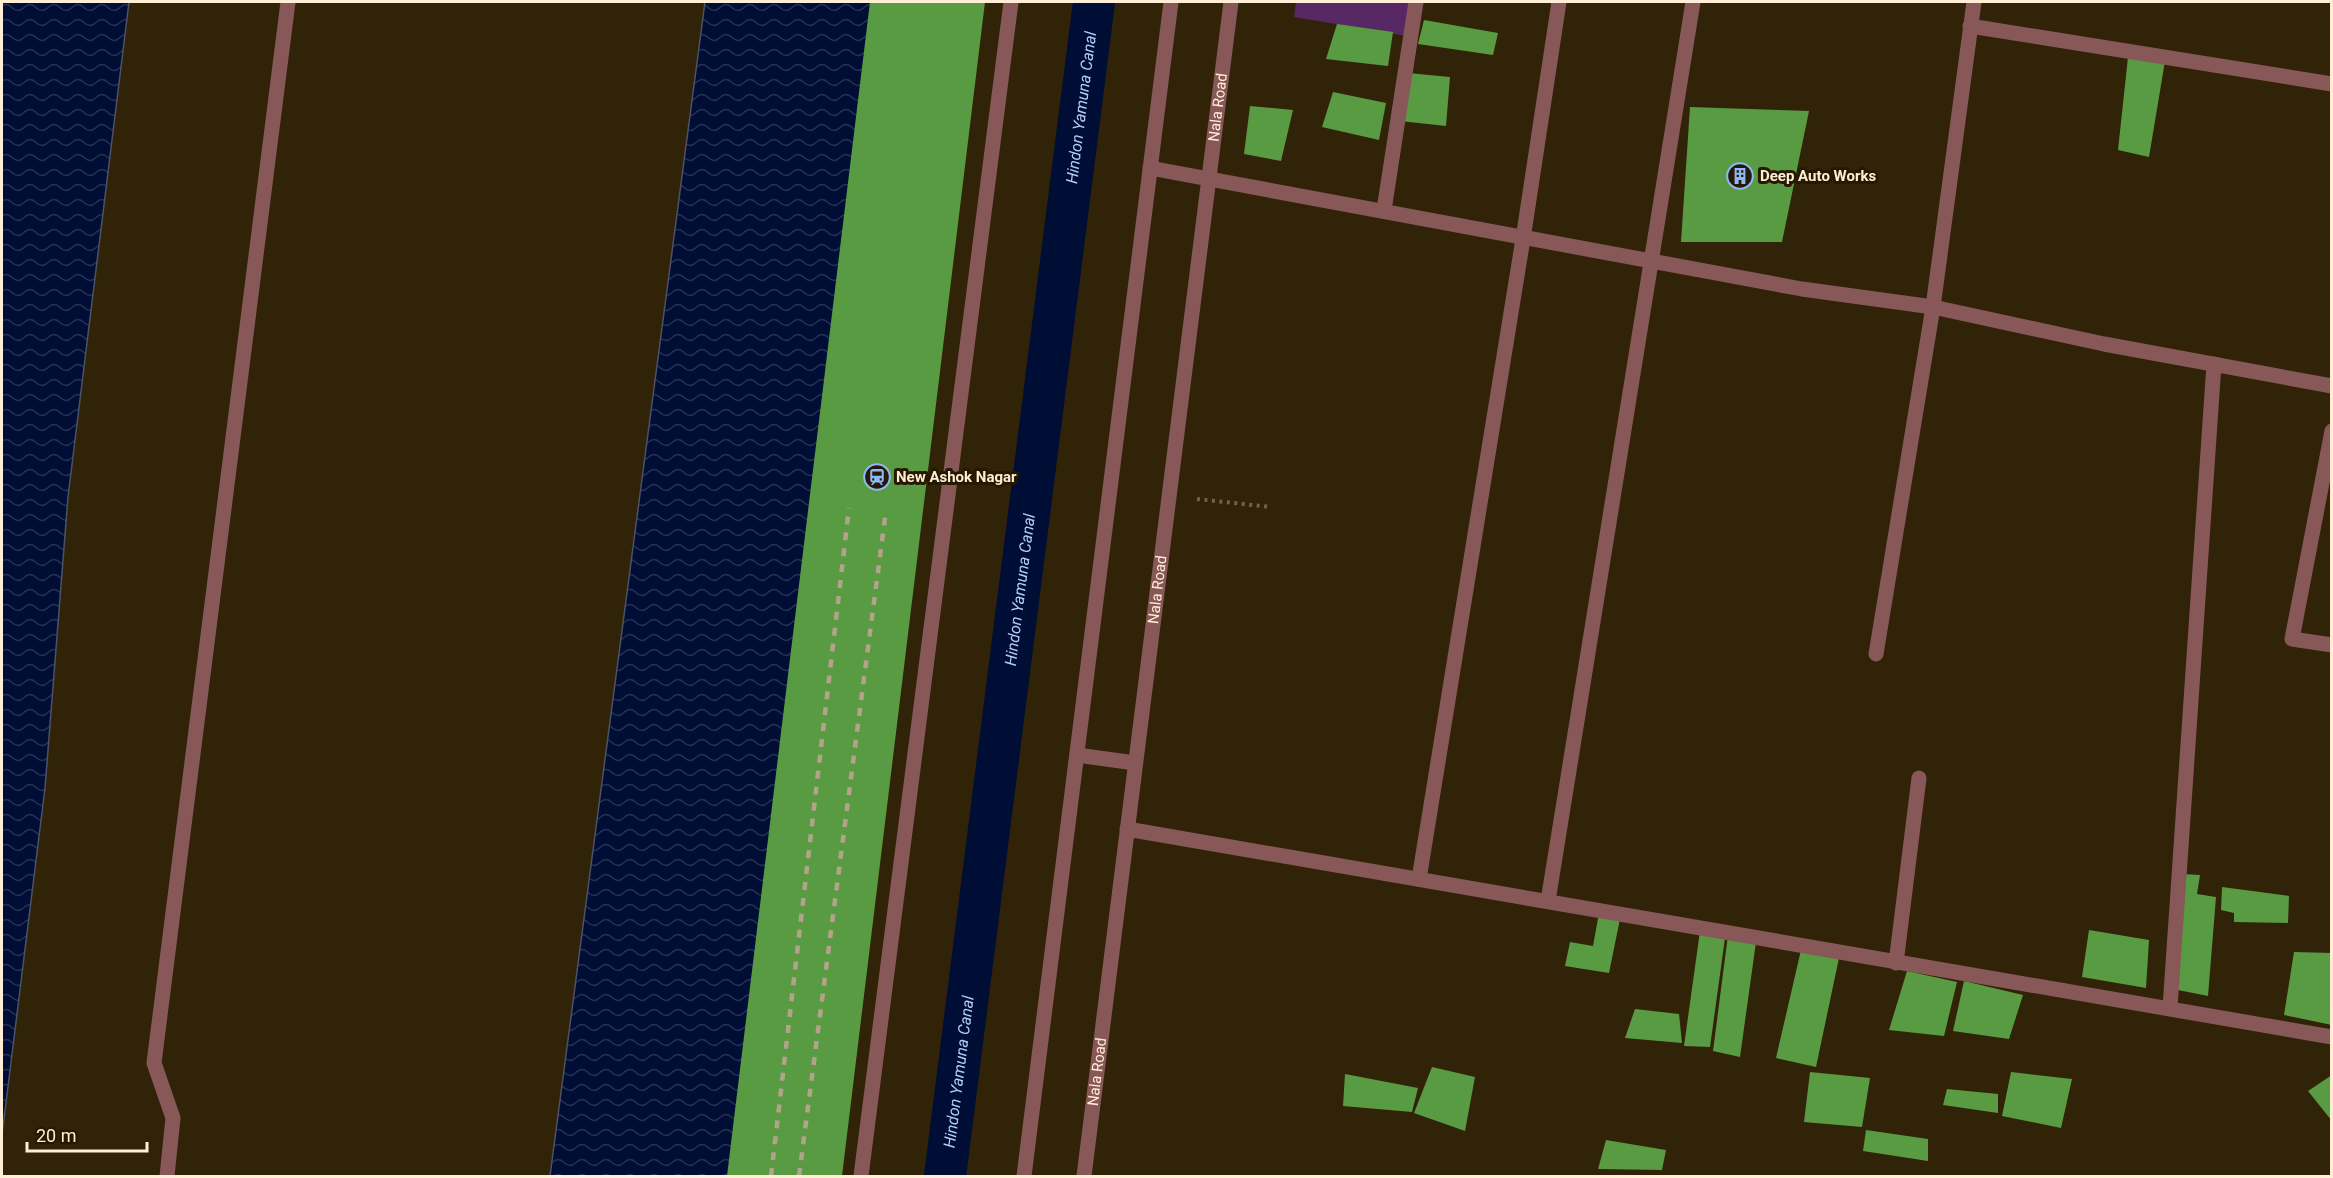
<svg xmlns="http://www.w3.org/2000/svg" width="2333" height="1178" viewBox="0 0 2333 1178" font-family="Roboto,sans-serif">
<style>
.green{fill:#572864}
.water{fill:url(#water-waves);stroke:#4c5166;stroke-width:1.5}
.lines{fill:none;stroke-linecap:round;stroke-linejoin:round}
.canal{stroke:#000e36;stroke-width:42}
.building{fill:#599b43}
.path{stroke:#716248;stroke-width:4;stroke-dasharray:3 4.5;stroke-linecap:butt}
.minor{stroke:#885859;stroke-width:15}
.rail{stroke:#b3a38a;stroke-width:4.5;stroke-dasharray:8 8;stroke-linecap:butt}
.labels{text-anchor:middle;stroke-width:6;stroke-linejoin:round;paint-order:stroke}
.street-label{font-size:15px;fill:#ffeed5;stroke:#271901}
.poi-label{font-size:15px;font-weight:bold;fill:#ffeed5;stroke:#271901;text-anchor:start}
.water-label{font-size:16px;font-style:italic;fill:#b0cdf8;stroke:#271901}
</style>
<defs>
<pattern id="water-waves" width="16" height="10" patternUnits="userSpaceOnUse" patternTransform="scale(1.5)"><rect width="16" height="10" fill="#000e36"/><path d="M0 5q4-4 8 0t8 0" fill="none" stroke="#263152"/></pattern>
</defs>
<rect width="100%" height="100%" fill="#312308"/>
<path class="green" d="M1296 2H1412L1407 36 1294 17Z"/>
<path class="water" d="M2 2H129L68 497 45 788 2 1135Z
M705 2H964L815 1176H550Z"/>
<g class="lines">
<path class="canal" id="s1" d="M945 1176 1094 2"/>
</g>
<path class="building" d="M870 2H985L842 1176H727Z
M1424 20 1498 33 1493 55 1418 44Z
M1337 24 1393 32 1388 66 1326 59Z
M2128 57 2165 61 2149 157 2118 150Z
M1408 73 1450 77 1446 126 1400 121Z
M1333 92 1386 103 1379 140 1322 127Z
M1250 106 1293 110 1281 161 1244 154Z
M1690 107 1809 111 1782 242H1681Z
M2182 874 2200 875 2197 894 2216 897 2208 996 2173 989Z
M2222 887 2289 896 2288 923 2234 922V913L2221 910Z
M1599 913 1620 919 1609 973 1565 966 1570 942 1593 946Z
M2089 930 2149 940 2146 988 2082 977Z
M1700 931 1725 938 1710 1047 1684 1046Z
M1728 935 1756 942 1740 1057 1713 1051Z
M1801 950 1839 958 1816 1067 1776 1058Z
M2294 952 2332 953V1025L2284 1015Z
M1907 971 1957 982 1944 1036 1889 1030Z
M1964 981 2023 995 2009 1039 1953 1031Z
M1635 1009 1679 1014 1682 1043 1625 1038Z
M1432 1067 1475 1077 1465 1131 1414 1113Z
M1810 1072 1870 1078 1862 1127 1804 1122Z
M2011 1072 2072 1079 2061 1128 2002 1116Z
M1345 1074 1418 1088 1412 1112 1343 1106Z
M2332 1075V1121L2308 1091Z
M1947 1089 1998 1094V1113L1943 1105Z
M1866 1130 1928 1139V1161L1863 1151Z
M1606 1140 1666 1150 1662 1170 1598 1169Z"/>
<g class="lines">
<path class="path" d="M1197 499 1271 507"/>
<g class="minor">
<path d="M1970 26 2332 84"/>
<path d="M1150 168 1802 289 1933 307 2104 344 2332 386"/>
<path d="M1384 210 1416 2"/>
<path d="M2332 431 2292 639 2332 645"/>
<path d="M1876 654 1933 307 1974 2"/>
<path d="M1077 755 1135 763"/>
<path d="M1127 829 2332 1037"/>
<path d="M1419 879 1523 239 1559 2"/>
<path d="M1548 901 1693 2"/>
<path d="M1896 963 1919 778"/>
<path d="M2170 1008 2214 364"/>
<path d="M167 1176 173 1118 154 1063 288 2"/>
<path d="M861 1176 1011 2"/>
<path d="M1024 1176 1171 2"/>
<path id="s2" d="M1084 1176 1231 2"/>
</g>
<path class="rail" d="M771 1176 849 508
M799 1176 886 510"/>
</g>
<defs>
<g id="building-ring" transform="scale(1.35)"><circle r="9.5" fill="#271901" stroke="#8cb9fc" stroke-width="1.5"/><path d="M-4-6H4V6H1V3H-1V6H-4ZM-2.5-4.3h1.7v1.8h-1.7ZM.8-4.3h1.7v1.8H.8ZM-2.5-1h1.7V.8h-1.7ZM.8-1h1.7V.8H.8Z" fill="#8cb9fc"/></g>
<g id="station-ring" transform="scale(1.35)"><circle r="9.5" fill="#271901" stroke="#8cb9fc" stroke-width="1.5"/><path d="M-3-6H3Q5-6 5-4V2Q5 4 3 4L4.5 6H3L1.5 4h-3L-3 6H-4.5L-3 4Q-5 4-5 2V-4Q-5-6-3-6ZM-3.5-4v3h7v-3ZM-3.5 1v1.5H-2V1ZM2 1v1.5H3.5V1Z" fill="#8cb9fc"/></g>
</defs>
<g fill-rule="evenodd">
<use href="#building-ring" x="1740" y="176"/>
<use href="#station-ring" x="877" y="477"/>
</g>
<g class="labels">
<g class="street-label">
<text dy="5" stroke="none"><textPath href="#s2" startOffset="1077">Nala Road</textPath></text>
<text dy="5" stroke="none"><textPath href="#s2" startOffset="591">Nala Road</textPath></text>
<text dy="5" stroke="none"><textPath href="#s2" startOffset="105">Nala Road</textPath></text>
</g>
<g class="poi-label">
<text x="1760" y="181">Deep Auto Works</text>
<text x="896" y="482">New Ashok Nagar</text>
</g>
<g class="water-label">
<text dy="6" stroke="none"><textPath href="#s1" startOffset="1077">Hindon Yamuna Canal</textPath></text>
<text dy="6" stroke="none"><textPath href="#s1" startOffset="591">Hindon Yamuna Canal</textPath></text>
<text dy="6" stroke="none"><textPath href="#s1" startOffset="105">Hindon Yamuna Canal</textPath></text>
</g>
</g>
<rect width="2333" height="1178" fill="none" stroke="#ffeed5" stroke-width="6"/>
<path d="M27 1142v9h120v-9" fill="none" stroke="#ffeed5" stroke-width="3"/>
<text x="36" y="1142" font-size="18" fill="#ffeed5" stroke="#271901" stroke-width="4.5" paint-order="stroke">20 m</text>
</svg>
